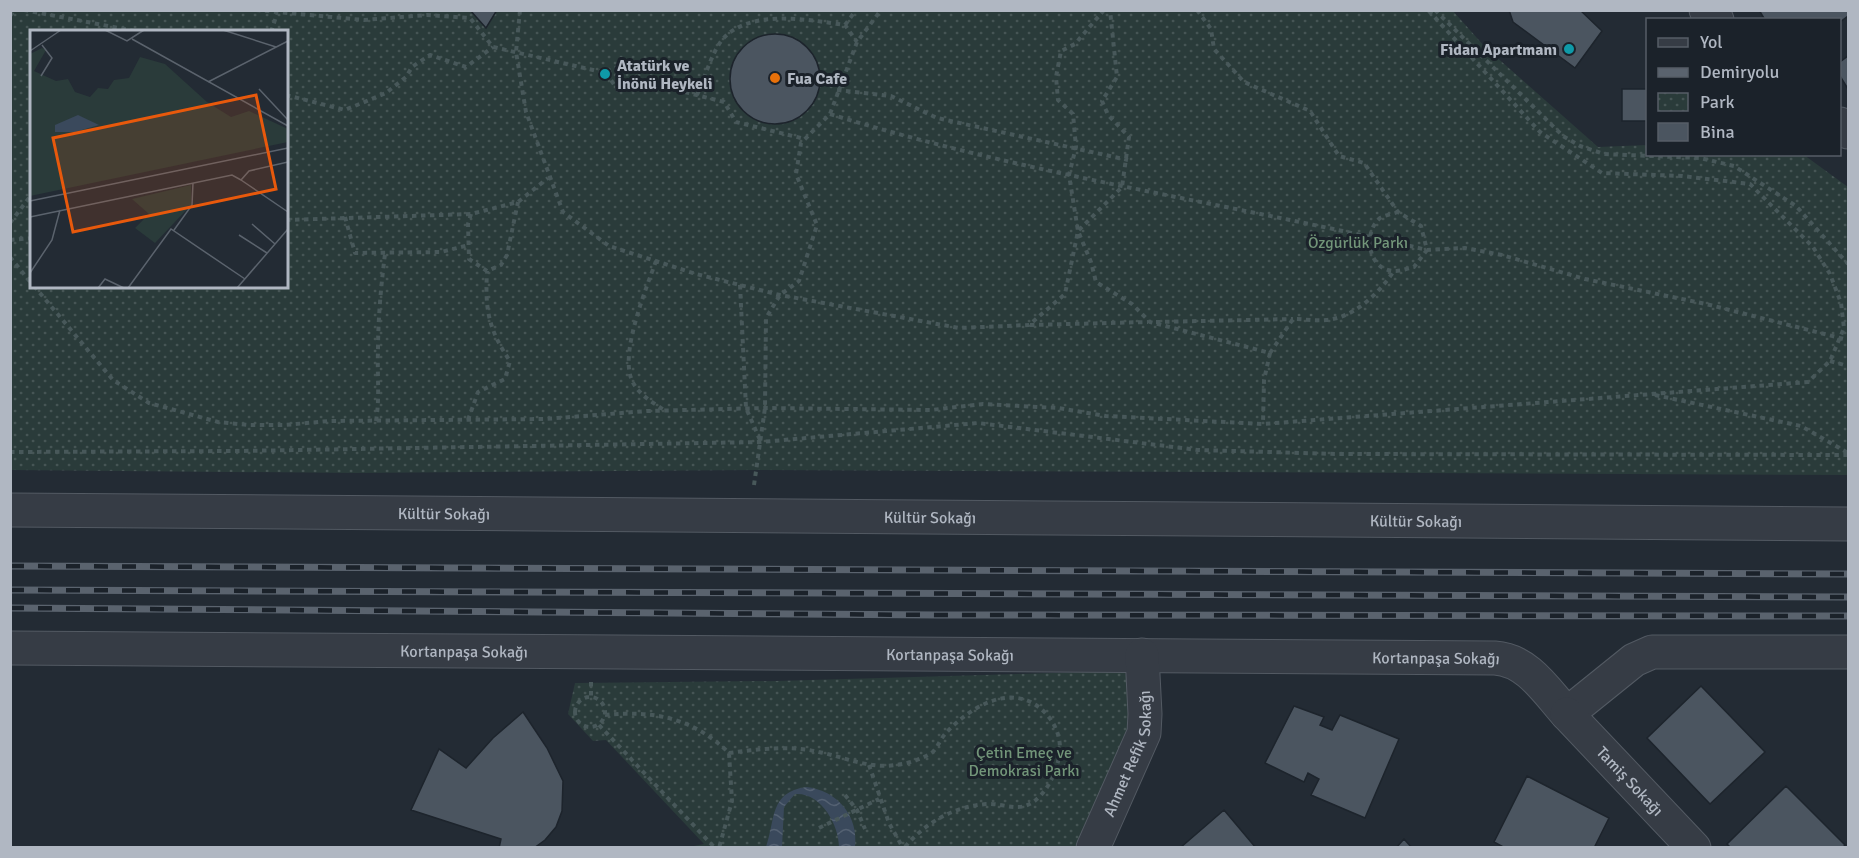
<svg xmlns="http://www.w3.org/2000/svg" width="1859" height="858" viewBox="0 0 1859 858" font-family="Signika,sans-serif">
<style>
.park{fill:url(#park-dots);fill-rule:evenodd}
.water{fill:url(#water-waves)}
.building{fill:#4b5560;stroke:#1d242c;stroke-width:1.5}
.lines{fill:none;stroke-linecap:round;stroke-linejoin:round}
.minor-casing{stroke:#535a63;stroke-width:35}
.path{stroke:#48585a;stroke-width:4;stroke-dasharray:4.5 4.5;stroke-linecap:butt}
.minor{stroke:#363c45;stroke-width:33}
.rail-casing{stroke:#5a636e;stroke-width:7}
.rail{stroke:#1b222a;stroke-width:4.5;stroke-dasharray:14;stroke-linecap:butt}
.culture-dot{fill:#0f9aa8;stroke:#1b222a;stroke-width:2}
.food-dot{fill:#e8710a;stroke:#1b222a;stroke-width:2}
.labels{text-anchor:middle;stroke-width:6;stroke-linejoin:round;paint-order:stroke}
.poi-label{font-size:16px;font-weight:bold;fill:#b0b7c2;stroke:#1b222a;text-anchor:start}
.park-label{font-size:16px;fill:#729579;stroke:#1b222a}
.street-label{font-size:16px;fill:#b0b7c2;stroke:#1b222a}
.inset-road{fill:none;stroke:#5b636d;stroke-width:1.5}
.view{fill:#e8590c;fill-opacity:0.15;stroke:#e8590c;stroke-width:3}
.inset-edge{fill:none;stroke:#b0b7c2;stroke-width:3}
</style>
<defs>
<pattern id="park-dots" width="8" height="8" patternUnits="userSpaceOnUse" patternTransform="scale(1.5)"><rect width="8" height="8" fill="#2a3b3a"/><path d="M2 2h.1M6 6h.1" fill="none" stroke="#465555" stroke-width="1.8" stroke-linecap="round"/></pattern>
<pattern id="water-waves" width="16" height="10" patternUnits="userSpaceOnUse" patternTransform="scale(1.5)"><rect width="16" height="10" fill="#3a495c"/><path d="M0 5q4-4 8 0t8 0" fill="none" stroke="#546172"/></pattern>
</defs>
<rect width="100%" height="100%" fill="#232b34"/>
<path class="park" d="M11 11H1453L1485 47 1598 147 1647 145 1648 154 1804 155 1848 187V475L757 470 355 473 11 470ZM32 32H286V286H32Z
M1124 671 1142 711 1080 848 689 847 704 844 606 740 593 741 568 714 575 683 776 681Z"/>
<path class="water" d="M806 787C837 790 859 816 855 847H839C839 825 821 792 795 794L784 807 782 847H766C776 818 769 793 806 787Z"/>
<path class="building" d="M470 10H497L486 28Z
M1509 10H1580L1602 31 1575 68 1513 22Z
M1759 10H1848V16L1840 22V20H1765Z
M730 79a45 45 0 1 1 90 0a45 45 0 1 1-90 0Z
M1848 56V89L1840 76V62Z
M1622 89H1648V121H1622Z
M1701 686 1765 752 1710 804 1647 738Z
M1294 706 1324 717 1320 725 1332 730 1340 715 1399 739 1365 818 1311 795 1319 779 1308 773 1304 782 1265 763Z
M523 712 547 748 563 781 562 811 556 827 545 840 534 848H499L501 839 411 810 439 749 466 768 493 738Z
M1527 776 1609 818 1594 848H1505L1494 842Z
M1786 786 1845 845 1842 848H1731L1727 844Z
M1224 810 1256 848H1180Z
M1404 839 1412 848H1396Z"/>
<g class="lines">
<g class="minor-casing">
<g id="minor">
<path d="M1706 10 1717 20"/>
<path d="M1840 124 1848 132"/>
<path id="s1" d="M10 510 1848 524"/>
<path id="s2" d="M10 648 1495 658C1528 660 1547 692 1567 714L1634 660 1652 652H1848"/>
<path id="s3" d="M1567 714 1694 848"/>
<path id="s4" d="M1093 848 1144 733 1145 714 1142 655"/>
</g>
</g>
<path class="path" d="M24 10 140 32
M256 10 364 20 427 15 470 18 493 47 606 73 625 63 638 80 724 102 736 122 805 139
M520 10 516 52 526 112 563 212 609 246 696 274 780 295 959 328 1029 325 1065 294 1078 231 1122 187 1129 137 1108 115 1102 101 1117 77 1110 10
M1104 10 1075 44 1061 51 1056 77 1058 100 1073 114 1076 147 1069 175 1078 231 1091 262 1096 282 1132 304 1150 322 1270 353 1264 380 1263 424
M1197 10 1211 29 1214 49 1244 82 1310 111 1339 156 1364 163 1398 212 1421 226 1427 250 1414 267C1408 268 1402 271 1396 271 1368 272 1362 233 1380 218 1385 215 1393 214 1398 212
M1435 10 1563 136 1580 146 1604 154 1700 158 1734 166 1796 206 1848 264
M10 16 15 10
M845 25 856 10
M271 32 277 14
M606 73 618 90 638 80
M837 90 891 96 937 118 1128 160
M286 95 345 110 386 93 406 77 412 67 430 55 466 67 493 47
M697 95C705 78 711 54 722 40 749 8 809 20 845 25L857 42
M830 114C1026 175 1229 203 1427 250L1465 248 1502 255 1585 279 1706 304 1848 340
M471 214 468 224 469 259 487 271 501 265 507 255 518 202
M345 217 355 253 441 252 469 245
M286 220 471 214 518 202 548 178
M10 223 32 194
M10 240 32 238
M10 257 32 284
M656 261C646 289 621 350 631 378 636 393 652 402 664 410
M740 285 746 408 760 440
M34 286 113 380 149 403 218 422 248 425H285L329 421 545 419 647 411 765 408 931 410 983 404 1058 408 1106 416 1263 424 1808 382 1830 361 1844 328 1841 303 1830 274 1813 247 1750 184 1682 176 1602 173 1540 132 1428 10
M1156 322 1293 319
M1030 325 1148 322
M1270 353 1293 319C1304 319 1315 321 1326 320 1354 318 1379 293 1394 271
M1830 361 1848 366
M1655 395 1801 426 1848 453
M468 420 478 392 505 379 510 361C488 329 485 309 487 271
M376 421C380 397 377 375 378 351 378 319 381 286 385 254
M10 452 240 451 761 442 978 423 1198 450 1338 454 1848 455
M754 485 765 408 766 318 780 295 799 281 817 225 796 174 801 143 830 114 857 42 881 10
M591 682V696
M575 712a15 15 0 1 1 30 0a15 15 0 1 1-30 0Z
M605 715C654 710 693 718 729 753L732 801 719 848
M599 725 715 848
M729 753C759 749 790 745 819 752 844 757 869 769 895 765 907 764 919 760 930 754 937 750 940 739 946 733 969 708 1010 682 1041 709 1053 719 1060 733 1060 749 1059 764 1052 783 1041 795 1022 816 1008 803 986 804 953 807 926 822 904 848
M869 765 889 823 903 848
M845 795 857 810 865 829
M819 828 879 799"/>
<use href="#minor" class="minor"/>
<g class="rail-casing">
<path id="rail" d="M10 566 1848 574
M10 590 1848 597
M10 608 938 615 1848 616"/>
</g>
<use href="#rail" class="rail"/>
</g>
<g class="culture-dot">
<circle cx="1569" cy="49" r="6"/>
<circle cx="605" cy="74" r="6"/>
</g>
<circle class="food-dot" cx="775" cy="78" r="6"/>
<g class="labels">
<g class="poi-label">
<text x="1557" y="55" text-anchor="end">Fidan Apartmanı</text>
<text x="617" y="71">Atatürk ve<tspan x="617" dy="18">İnönü Heykeli</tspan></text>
<text x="787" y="84">Fua Cafe</text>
</g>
<g class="park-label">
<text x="1358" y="248">Özgürlük Parkı</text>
<text x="1024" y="758">Çetin Emeç ve<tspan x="1024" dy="18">Demokrasi Parkı</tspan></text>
</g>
<g class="street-label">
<text dy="6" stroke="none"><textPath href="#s1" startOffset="434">Kültür Sokağı</textPath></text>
<text dy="6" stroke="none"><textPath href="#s1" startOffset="920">Kültür Sokağı</textPath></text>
<text dy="6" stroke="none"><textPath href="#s1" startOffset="1406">Kültür Sokağı</textPath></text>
<text dy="6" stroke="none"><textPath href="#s2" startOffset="454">Kortanpaşa Sokağı</textPath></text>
<text dy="6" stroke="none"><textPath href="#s2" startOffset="940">Kortanpaşa Sokağı</textPath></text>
<text dy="6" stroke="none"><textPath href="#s2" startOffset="1426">Kortanpaşa Sokağı</textPath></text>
<text dy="6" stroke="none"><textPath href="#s4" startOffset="102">Ahmet Refik Sokağı</textPath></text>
<text dy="6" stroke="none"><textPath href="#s3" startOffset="92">Tamiş Sokağı</textPath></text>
</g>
</g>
<g transform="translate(30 30)">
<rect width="258" height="258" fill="#232b34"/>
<path d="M12 18 16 20 4 41 26 51 38 49 45 62 60 67 68 58 78 59 84 50 99 48 110 27 135 34 177 72 201 87 219 81 258 99V112L0 166V24ZM161 155V175L125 213 105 198 119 184 102 169Z" fill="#2a3b3a"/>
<path d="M48 85 69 95 45 102H25V95Z" fill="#3a495c"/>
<path class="inset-road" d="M75 0 97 11 114 0M193 0 246 17M102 9 258 96M0 21 31 0M11 46 22 28 12 15M178 52 258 11M229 59 258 90M211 150 258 182M0 171 258 118M0 187 202 145 211 150 219 141 258 132M222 194 245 214M144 200 162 175 163 153M209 205 237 223M0 243 22 210 30 180M68 258 75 249 94 258M98 258 141 199 215 249M207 258 258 199"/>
<path class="view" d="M226 65 246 159 43 202 23 108Z"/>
<rect width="258" height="258" class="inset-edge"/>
</g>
<rect width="1859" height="858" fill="none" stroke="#b0b7c2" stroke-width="24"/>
<rect x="1646" y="18" width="195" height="138" fill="#1b222a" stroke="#575e67" stroke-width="1.5"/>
<rect x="1658" y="38" width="30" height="9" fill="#363c45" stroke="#575e67" stroke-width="1.5"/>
<text x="1700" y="48" font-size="18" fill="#b0b7c2">Yol</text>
<rect x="1658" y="68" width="30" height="9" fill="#5a636e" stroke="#575e67" stroke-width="1.5"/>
<text x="1700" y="78" font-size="18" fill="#b0b7c2">Demiryolu</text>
<rect x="1658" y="93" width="30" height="18" fill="url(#park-dots)" stroke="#575e67" stroke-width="1.5"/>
<text x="1700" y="108" font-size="18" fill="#b0b7c2">Park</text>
<rect x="1658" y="123" width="30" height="18" fill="#4b5560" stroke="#575e67" stroke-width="1.5"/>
<text x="1700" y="138" font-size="18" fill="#b0b7c2">Bina</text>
</svg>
